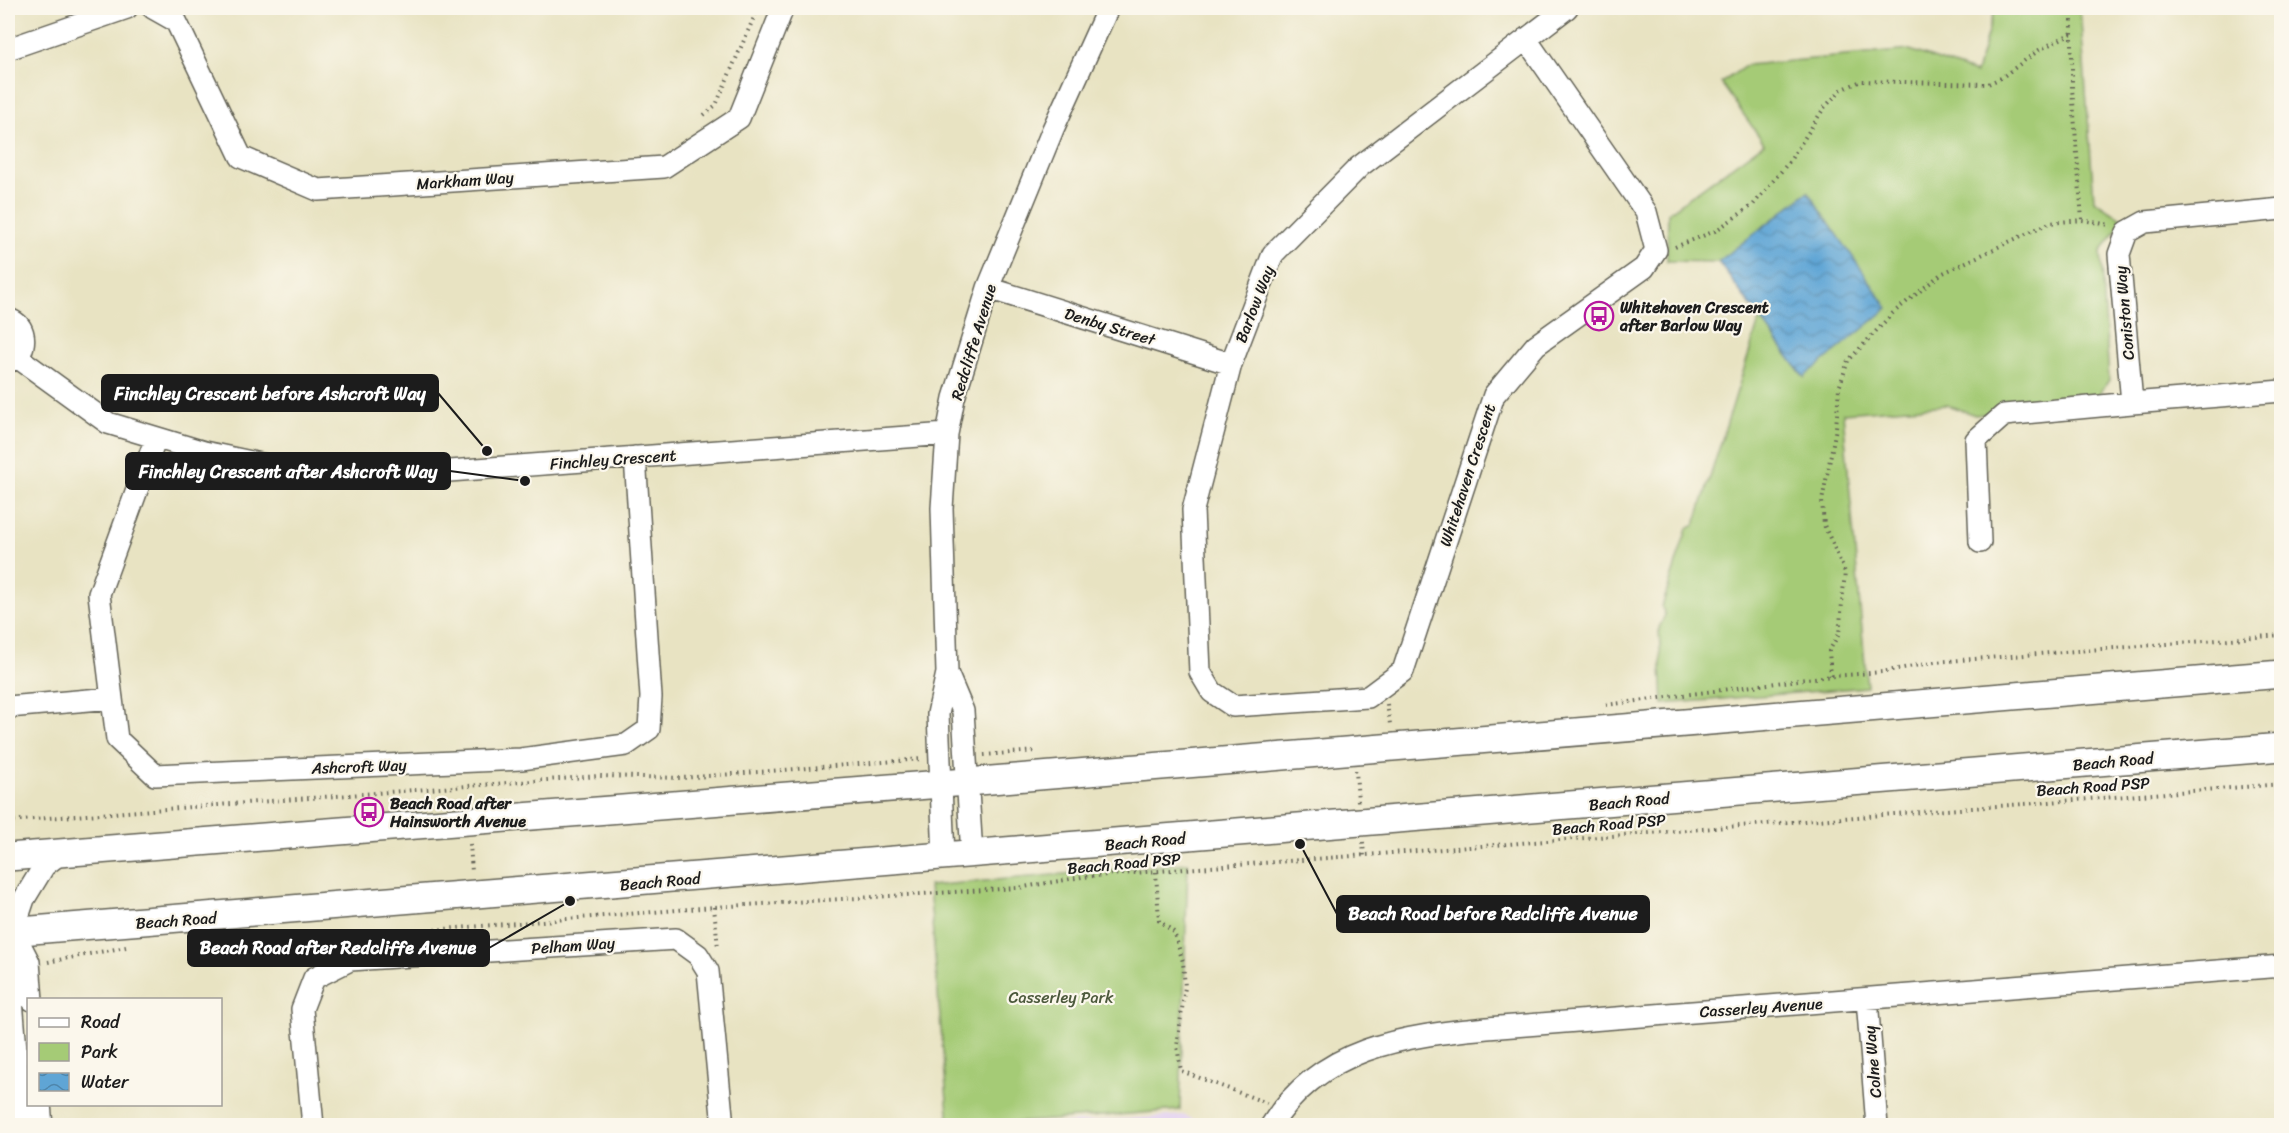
<svg xmlns="http://www.w3.org/2000/svg" width="2289" height="1133" viewBox="0 0 2289 1133" font-family="Sriracha,sans-serif">
<style>
.built{fill:#e4d3f1}
.green{fill:#a5cb76;stroke:#607449;stroke-width:1.5}
.water{fill:url(#water-waves);stroke:#3e6078;stroke-width:1.5}
.lines{fill:none;stroke-linecap:round;stroke-linejoin:round}
.minor-casing{stroke:#636256;stroke-width:24}
.major-casing{stroke:#636256;stroke-width:30}
.path{stroke:#636256;stroke-width:4;stroke-dasharray:1.5 4.5;stroke-linecap:butt}
.minor{stroke:#fff;stroke-width:21}
.major{stroke:#fff;stroke-width:27}
.labels{text-anchor:middle;stroke-width:4.5;stroke-linejoin:round;paint-order:stroke}
.street-label{font-size:16px;fill:#1c1c1c;stroke:#fbf7ec}
.poi-label{font-size:16px;font-weight:bold;fill:#1c1c1c;stroke:#fbf7ec;text-anchor:start}
.park-label{font-size:16px;fill:#4c593c;stroke:#fbf7ec}
.leader{fill:none;stroke:#1c1c1c;stroke-width:2}
.callout-dot{fill:#1c1c1c;stroke:#fbf7ec;stroke-width:2}
.callout{fill:#1c1c1c;stroke:#1c1c1c;stroke-width:2}
.callout-label{font-size:18px;text-anchor:middle;font-weight:bold;fill:#fff}
</style>
<defs>
<pattern id="water-waves" width="16" height="10" patternUnits="userSpaceOnUse" patternTransform="scale(1.5)"><rect width="16" height="10" fill="#5fa5d5"/><path d="M0 5q4-4 8 0t8 0" fill="none" stroke="#4e86ac"/></pattern>
</defs>
<rect width="100%" height="100%" fill="#fbf7ec"/>
<filter id="ink" filterUnits="userSpaceOnUse"><feTurbulence type="fractalNoise" baseFrequency=".0167" numOctaves="2"/><feDisplacementMap in="SourceGraphic" scale="12" xChannelSelector="R" yChannelSelector="G"/><feConvolveMatrix kernelMatrix="1 2 1 2 8 2 1 2 1" color-interpolation-filters="sRGB"/></filter>
<filter id="wash" filterUnits="userSpaceOnUse"><feTurbulence type="fractalNoise" baseFrequency=".008" numOctaves="4" result="noise"/><feDisplacementMap in="SourceGraphic" scale="24" xChannelSelector="R" yChannelSelector="G"/><feGaussianBlur stdDeviation="1.35" result="paint"/><feColorMatrix in="noise" values="0 0 0 0 0 0 0 0 0 0 0 0 0 0 0 0 0 1.4 0 .05"/><feComposite in="paint" operator="in"/></filter>
<g filter="url(#wash)">
<rect width="100%" height="100%" fill="#e8e3c2"/>
<path class="built" d="M1183 1115 1209 1125H1034Z"/>
<path class="green" d="M1995 8H2080L2094 200 2124 220 2101 251 2109 380 2094 402 1975 415 1947 405 1843 413 1867 687 1663 704 1659 628 1665 615 1662 607 1687 529 1695 525 1760 318 1804 377 1808 192 1718 262 1667 261 1668 213 1764 143 1721 83 1747 65 1910 50 1976 73Z
M1188 863 1180 1110 987 1125H949L929 886Z"/>
<path class="water" d="M1808 192 1888 308 1804 377 1718 262Z"/>
</g>
<g filter="url(#ink)">
<g class="lines">
<g class="minor-casing">
<path id="minor" d="M153 8 176 21 241 157 318 190 664 167 739 118 783 8
M1526 39 1646 212 1656 250 1644 268 1536 345 1494 395 1403 671 1368 697 1233 706 1212 692 1200 672 1193 510 1231 364 1273 254 1359 167 1567 8
M8 49 127 8
M2282 209 2145 222 2127 232 2119 254 2132 403 2282 391
M988 288 1231 364
M8 319C24 324 27 339 20 354L8 362
M17 357 108 423 204 452 299 472 409 474 947 434
M156 438 99 594 117 739 155 775 521 759 626 745 649 729 651 697 635 457
M1980 542 1976 440 2004 415 2132 403
M947 673 963 711 972 855
M8 707 112 698
M944 857 938 714 947 673 942 508 947 434 954 398 988 288 1053 129 1108 8
M12 929 29 962 32 1000
M1867 999 1877 1126
M40 1104 42 1126
M22 1126 9 962 13 932 24 899 44 866 61 853
M313 1126 302 1009 314 978 350 960 676 939 698 955 708 971 723 1126
M1271 1126C1319 1047 1403 1036 1487 1028L2282 966"/>
</g>
<g class="major-casing">
<path id="major" d="M8 857 967 782 2282 674
M8 932 2282 747"/>
</g>
<path class="path" d="M2072 8V88L2082 220
M704 115 716 105 758 8
M1675 247 1715 231 1753 205 1789 162 1824 108 1841 90 1861 81 1988 84 2001 78 2039 50 2072 33
M1831 676 1829 651 1839 634 1845 572 1824 525 1822 501 1836 428 1839 388 1848 361 1893 313 1941 274 2049 223 2082 220 2110 225
M1387 704 1390 724
M1606 705 1822 677 1882 672 1935 662 2282 635
M984 755 1036 751
M1356 770 1358 802
M8 821 599 776 682 778 922 759
M1363 842 1364 856
M470 844 472 872
M1156 872 1159 921 1174 932 1183 962 1185 987 1177 1046 1181 1071 1267 1103
M714 907 718 948
M279 934 322 939 714 907 1018 888 1082 877 2282 784
M48 962 126 947"/>
<use href="#minor" class="minor"/>
<use href="#major" class="major"/>
</g>
</g>
<defs>
<g id="bus-ring" transform="scale(1.5)"><circle r="9.5" fill="#fbf7ec" stroke="#b5179e" stroke-width="1.5"/><path d="M-5-6H5V4H4V6H2V4H-2V6H-4V4H-5ZM-3.5-4V0h7V-4ZM-3.5 1.2v1.5H-2V1.2ZM2 1.2v1.5H3.5V1.2Z" fill="#b5179e"/></g>
</defs>
<g fill-rule="evenodd">
<use href="#bus-ring" x="1599" y="316"/>
<use href="#bus-ring" x="369" y="812"/>
</g>
<g class="labels">
<g class="street-label">
<text transform="translate(465 180) rotate(-4)" y="6">Markham Way</text>
<text transform="translate(1254 304) rotate(-69)" y="6">Barlow Way</text>
<text transform="translate(2124 313) rotate(-95)" y="6">Coniston Way</text>
<text transform="translate(1110 326) rotate(17)" y="6">Denby Street</text>
<text transform="translate(973 342) rotate(-73)" y="6">Redcliffe Avenue</text>
<text transform="translate(613 459) rotate(-4)" y="6">Finchley Crescent</text>
<text transform="translate(1467 475) rotate(-72)" y="6">Whitehaven Crescent</text>
<text transform="translate(2113 761) rotate(-5)" y="6">Beach Road</text>
<text transform="translate(359 766) rotate(-2)" y="6">Ashcroft Way</text>
<text transform="translate(2093 786) rotate(-4)" y="6">Beach Road PSP</text>
<text transform="translate(1629 801) rotate(-5)" y="6">Beach Road</text>
<text transform="translate(1609 824) rotate(-5)" y="6">Beach Road PSP</text>
<text transform="translate(1145 841) rotate(-5)" y="6">Beach Road</text>
<text transform="translate(1124 863) rotate(-5)" y="6">Beach Road PSP</text>
<text transform="translate(660 881) rotate(-5)" y="6">Beach Road</text>
<text transform="translate(176 920) rotate(-4)" y="6">Beach Road</text>
<text transform="translate(573 945) rotate(-4)" y="6">Pelham Way</text>
<text transform="translate(1761 1007) rotate(-4)" y="6">Casserley Avenue</text>
<text transform="translate(1872 1062) rotate(-95)" y="6">Colne Way</text>
</g>
<g class="poi-label">
<text x="1620" y="313">Whitehaven Crescent<tspan x="1620" dy="18">after Barlow Way</tspan></text>
<text x="390" y="809">Beach Road after<tspan x="390" dy="18">Hainsworth Avenue</tspan></text>
</g>
<g class="park-label">
<text x="1061" y="1003">Casserley Park</text>
</g>
</g>
<path class="leader" d="M487 451L438 393M525 481L450 471M1300 844L1337 914M570 901L489 948"/>
<g class="callout-dot">
<circle cx="487" cy="451" r="6"/>
<circle cx="525" cy="481" r="6"/>
<circle cx="1300" cy="844" r="6"/>
<circle cx="570" cy="901" r="6"/>
</g>
<g class="callout">
<rect x="102" y="375" width="336" height="36" rx="6"/>
<rect x="126" y="453" width="324" height="36" rx="6"/>
<rect x="1337" y="896" width="312" height="36" rx="6"/>
<rect x="188" y="930" width="301" height="36" rx="6"/>
</g>
<g class="callout-label">
<text x="270" y="400">Finchley Crescent before Ashcroft Way</text>
<text x="288" y="478">Finchley Crescent after Ashcroft Way</text>
<text x="1493" y="920">Beach Road before Redcliffe Avenue</text>
<text x="338" y="954">Beach Road after Redcliffe Avenue</text>
</g>
<rect width="2289" height="1133" fill="none" stroke="#fbf7ec" stroke-width="30"/>
<rect x="27" y="998" width="195" height="108" fill="#fbf7ec" stroke="#a29f99" stroke-width="1.5"/>
<rect x="39" y="1018" width="30" height="9" fill="#ffffff" stroke="#a29f99" stroke-width="1.5"/>
<text x="81" y="1028" font-size="18" fill="#1c1c1c">Road</text>
<rect x="39" y="1043" width="30" height="18" fill="#a5cb76" stroke="#a29f99" stroke-width="1.5"/>
<text x="81" y="1058" font-size="18" fill="#1c1c1c">Park</text>
<rect x="39" y="1073" width="30" height="18" fill="url(#water-waves)" stroke="#a29f99" stroke-width="1.5"/>
<text x="81" y="1088" font-size="18" fill="#1c1c1c">Water</text>
</svg>
